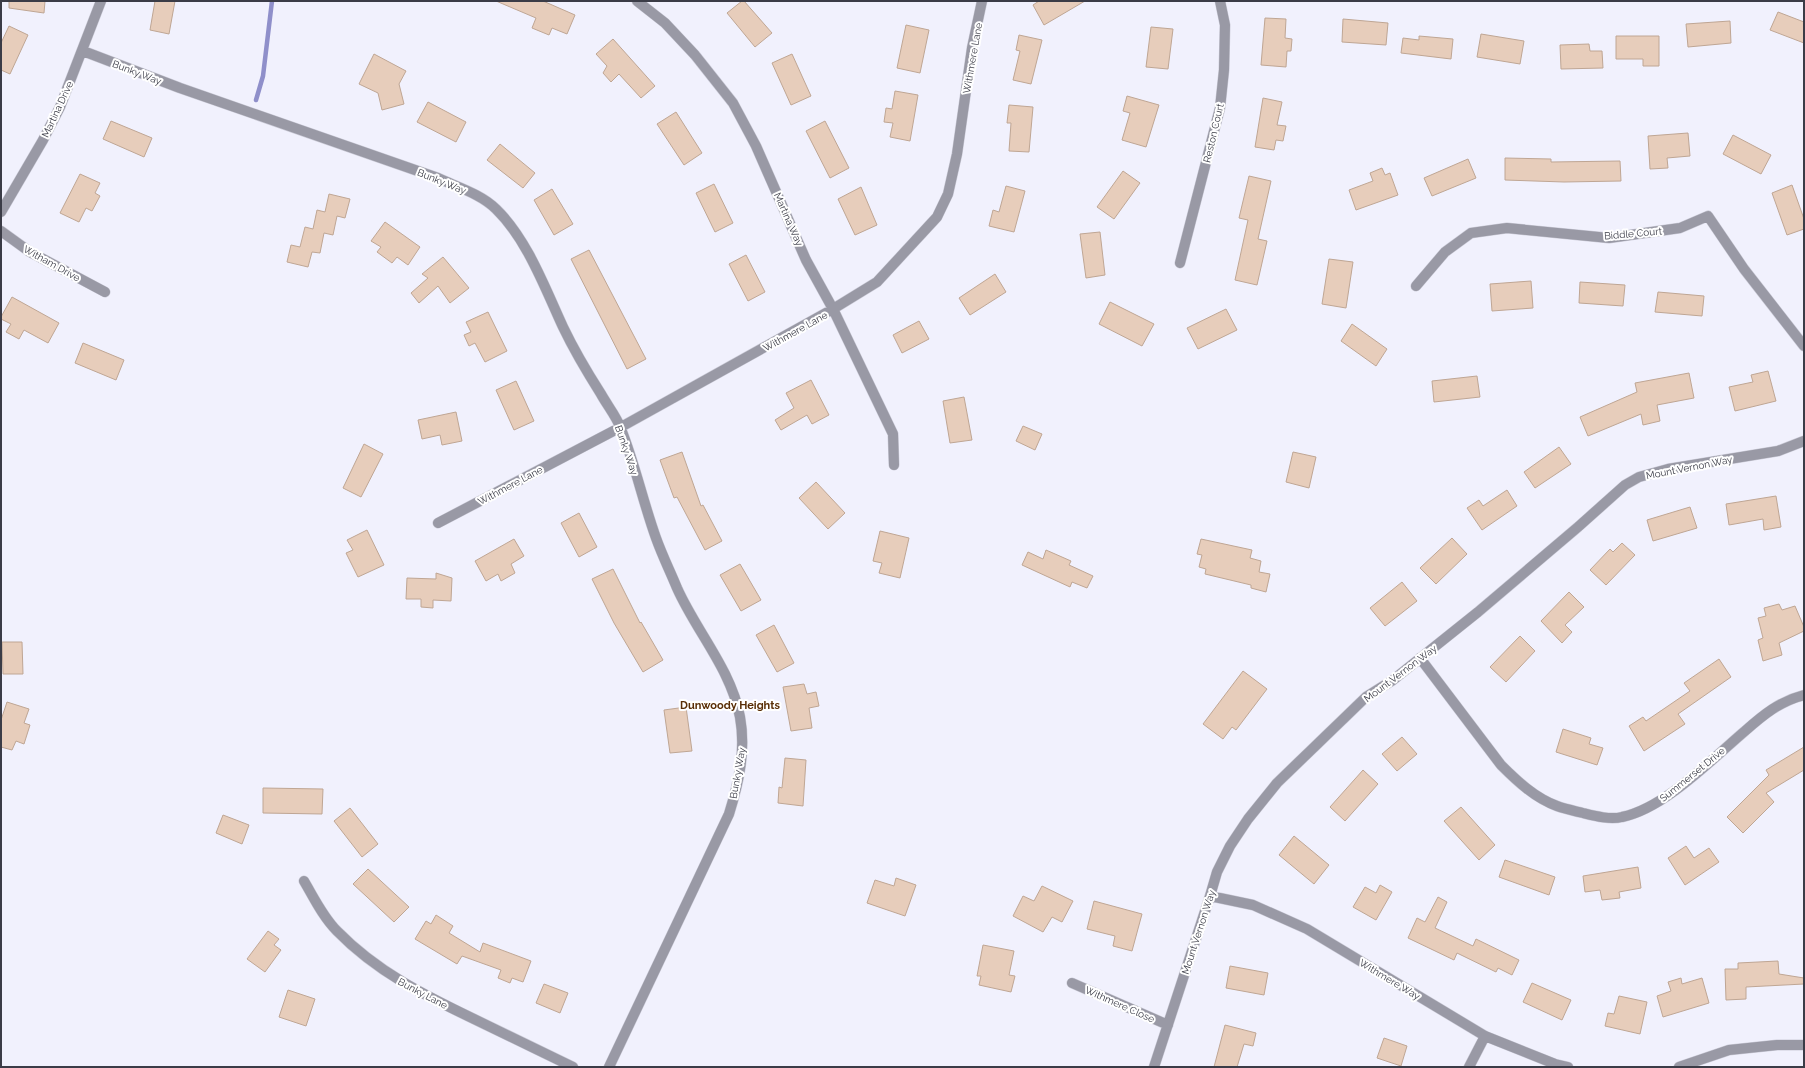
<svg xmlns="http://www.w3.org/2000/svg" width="1805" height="1068" viewBox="0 0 1805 1068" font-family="Raleway,sans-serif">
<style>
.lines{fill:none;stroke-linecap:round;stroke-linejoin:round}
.stream{stroke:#8f8fca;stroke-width:4.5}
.building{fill:#e7cdbb;stroke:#bfa694}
.minor-casing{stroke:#cdcdd9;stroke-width:11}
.minor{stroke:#9999a5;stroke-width:10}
.labels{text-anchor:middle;stroke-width:4;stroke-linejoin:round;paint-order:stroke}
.street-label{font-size:10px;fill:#3b3c47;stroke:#fff}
.neighbourhood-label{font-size:11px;font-weight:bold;fill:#592e06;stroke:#fff}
</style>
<rect width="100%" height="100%" fill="#f1f1fd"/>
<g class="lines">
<path class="stream" d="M256 100 263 76 272 1"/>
</g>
<path class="building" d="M9 1H45L44 13 9 8Z
M155 1H175L169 34 150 30Z
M496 1H543L575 15 567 34 552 28 549 35 532 28 536 18Z
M742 1H744L772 33 755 47 727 13Z
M1039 1H1085L1044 25 1033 5Z
M1778 12 1804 22V43L1770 30Z
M1265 18 1286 19 1285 38 1292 39 1291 51H1287L1286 67 1261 65Z
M1343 19 1388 23 1386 45 1342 42Z
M1730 21 1731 43 1688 47 1686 24Z
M906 25 929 30 920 73 897 68Z
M9 26 28 35 10 74 1 70V43Z
M1151 27 1173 29 1168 69 1146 67Z
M1481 34 1524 41 1520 64 1477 57Z
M1019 35 1042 40 1031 84 1013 80 1020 51 1016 50Z
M1419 36 1453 39 1451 59 1401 53 1403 38 1419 40Z
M1616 36H1659V66H1643V59H1616Z
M613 39 655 86 641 98 619 74 611 82 603 73 607 66 596 54Z
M1589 44 1590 51H1602L1603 68 1561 69 1560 45Z
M374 54 406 71 399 84 404 104 382 110 378 93 359 84Z
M792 54 811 96 791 105 772 63Z
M895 91 918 95 910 141 890 137 893 123 884 122 886 108 892 109Z
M1127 96 1159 105 1146 147 1122 140 1130 113 1123 111Z
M1263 98 1282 102 1277 125 1286 126 1283 141 1276 140 1274 150 1255 147Z
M428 102 466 122 456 142 417 122Z
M1009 105 1033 107 1029 152 1009 151 1011 123H1007Z
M676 112 702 153 684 165 657 124Z
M111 121 152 138 144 157 103 139Z
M825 121 849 168 830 178 806 131Z
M1688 133 1690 156 1667 158 1668 168 1650 169 1648 136Z
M1733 135 1771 155 1761 174 1723 154Z
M500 144 535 173 523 188 487 160Z
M1505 158 1551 159V162L1620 161 1621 181 1564 182 1505 180Z
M1468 159 1476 178 1432 196 1424 178Z
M1382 168 1385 175 1390 173 1398 195 1356 210 1349 190 1373 181 1370 173Z
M1123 171 1140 183 1114 219 1097 207Z
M80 174 100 183 95 193 100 196 92 211 86 208 79 222 60 213Z
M1249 176 1271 181 1258 239 1267 241 1257 285 1235 280 1248 220 1239 218Z
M714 184 733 223 715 232 696 193Z
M1792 185 1804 219V229L1787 235 1772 193Z
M1006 186 1025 191 1014 232 989 226 993 210 999 212Z
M861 187 877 225 855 235 838 199Z
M552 189 573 224 554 235 534 200Z
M329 194 350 199 345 218 337 216 333 235 324 233 320 253 312 252 308 267 287 262 291 245 300 247 305 227 313 229 317 210 325 212Z
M385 222 420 247 408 265 397 257 392 263 377 252 381 247 371 241Z
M1100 232 1105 275 1086 278 1080 234Z
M589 250 646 359 627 369 571 259Z
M746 255 765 292 748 301 729 264Z
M443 257 469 288 450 303 438 286 419 303 411 293 428 278 422 274Z
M1329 259 1353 262 1346 308 1322 304Z
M995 274 1006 292 970 315 959 298Z
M1531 281 1533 308 1492 311 1490 284Z
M1580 282 1625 285 1623 306 1579 303Z
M1658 292 1704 296 1702 316 1655 312Z
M12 297 59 323 48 343 24 330 19 339 6 332 11 324 1 319V317Z
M1110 302 1154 324 1142 346 1099 324Z
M1226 309 1237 330 1198 349 1187 328Z
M488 312 507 351 485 362 475 343 469 346 464 335 471 332 466 322Z
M919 321 929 339 902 353 893 335Z
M1352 324 1387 349 1376 366 1341 341Z
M83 343 124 360 116 380 75 363Z
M1768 371 1776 401 1735 411 1729 387 1753 382 1751 375Z
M1689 373 1694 398 1657 405 1660 421 1643 425 1641 414 1588 436 1580 417 1637 392 1635 383Z
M1477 376 1480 397 1434 402 1432 381Z
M811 380 829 415 812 424 807 415 781 430 775 420 794 408 786 393Z
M516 381 534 421 514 430 496 390Z
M964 397 972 440 950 443 943 401Z
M456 412 462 441 442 445 440 435 422 439 418 420Z
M1023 426 1042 434 1035 450 1016 441Z
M364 444 383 454 361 497 343 488Z
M1559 447 1571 464 1535 488 1524 472Z
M682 452 701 506 703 505 722 541 705 550 677 497 674 498 660 460Z
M1293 452 1316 457 1309 488 1286 482Z
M816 482 845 513 828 529 799 498Z
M1507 490 1517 506 1482 530 1467 508 1479 500 1483 506Z
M1776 496 1781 527 1764 530 1763 519 1729 525 1726 504Z
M1690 507 1697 528 1653 541 1647 520Z
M579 513 597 547 579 557 561 523Z
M367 530 384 565 358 577 346 553 353 550 347 540Z
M880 531 909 538 900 578 879 573 882 563 873 561Z
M1452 538 1467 554 1436 584 1420 568Z
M514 539 524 556 511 564 515 573 501 581 498 574 486 581 475 561Z
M1201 539 1252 550 1250 558 1261 561 1259 572 1270 574 1266 592 1251 588V585L1205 574 1206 569 1199 567 1202 555 1197 554Z
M1622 543 1635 555 1606 585 1590 570 1610 549 1613 552Z
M1046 550 1071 561 1069 565 1093 576 1087 588 1072 582 1070 587 1022 565 1028 552 1043 559Z
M740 564 761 600 741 611 720 575Z
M613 569 640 623 641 622 663 660 643 672 614 623 592 579Z
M436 573 452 578 451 601 433 600V608L421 607V599H406L407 578 436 579Z
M1402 582 1417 601 1385 626 1370 608Z
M1569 592 1584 607 1565 625 1572 632 1562 643 1541 621Z
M1779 604 1782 610 1795 606 1804 627V631L1779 643 1782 655 1763 661 1758 640 1763 638 1758 618 1766 616 1764 608Z
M774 625 794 663 777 672 756 635Z
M1520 636 1535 651 1506 682 1490 667Z
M2 642H22L23 674H3Z
M1719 659 1731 677 1678 714 1685 724 1644 751 1629 726 1643 717 1646 721 1690 691 1684 683Z
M1243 671 1267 689 1236 730 1232 727 1223 739 1203 724Z
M804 684 807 694 816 692 819 706 809 708 812 728 791 731 783 687Z
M7 702 29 709 24 723 30 725 24 744 16 741 12 750 1 747V720Z
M686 707 692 751 670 753 664 710Z
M1563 729 1591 738 1589 744 1603 748 1597 765 1556 752Z
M1402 737 1417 754 1397 771 1382 754Z
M1804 747V770L1766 793 1774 802 1743 833 1727 817 1769 775 1766 770Z
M785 758 806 760 803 806 778 803 779 787 782 788Z
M1363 770 1378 784 1345 821 1330 807Z
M263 788 323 789 322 814 263 813Z
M1461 807 1495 845 1479 860 1444 821Z
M350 808 378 844 362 857 334 821Z
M223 815 249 825 242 844 216 833Z
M1294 836 1329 865 1314 884 1279 855Z
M1686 846 1694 858 1709 848 1719 862 1685 885 1668 858Z
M1505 860 1555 877 1549 895 1499 877Z
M1638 867 1641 888 1619 892 1620 898 1602 900 1600 890 1585 892 1583 876Z
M368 869 409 907 394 922 353 884Z
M896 878 916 885 905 916 867 903 875 880 894 886Z
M1380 885 1392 892 1376 920 1353 907 1365 887 1376 893Z
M1042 886 1073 901 1062 922 1052 917 1043 932 1013 916 1023 896 1034 901Z
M1438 897 1447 902 1435 928 1473 946 1476 939 1519 960 1512 975 1498 968 1496 972 1457 953 1454 960 1408 938 1417 918 1425 922Z
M1094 901 1142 914 1132 951 1113 946 1115 936 1087 929Z
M436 915 453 926 449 933 480 952 483 943 531 961 523 982 512 978 510 983 498 978 501 970 462 956 457 964 415 939 426 921 431 924Z
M268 931 279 939 274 945 281 950 265 972 247 959Z
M983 945 1014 951 1009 975 1015 976 1011 992 979 985 981 976H977Z
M1778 961 1779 974 1804 978V984L1746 987V999L1726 1000 1725 969H1738V963Z
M1230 966 1268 973 1264 995 1226 988Z
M1681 978 1682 984 1702 978 1709 1003 1663 1017 1657 996 1671 991 1668 982Z
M1532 983 1571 1000 1562 1020 1523 1002Z
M544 984 568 993 560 1013 536 1003Z
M288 990 315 999 306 1026 279 1017Z
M1619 996 1647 1002 1640 1034 1605 1026 1608 1013 1614 1014Z
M1225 1025 1256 1033 1253 1046 1244 1044 1237 1067H1214Z
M1384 1038 1407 1046 1401 1066 1377 1058Z"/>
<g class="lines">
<g class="minor-casing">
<path id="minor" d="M637 1 665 23 695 55 733 103 756 146 806 260 833 309 893 434 894 465
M83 51 180 88 438 178C457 187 481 194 496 209 527 239 545 288 563 327 574 350 587 372 601 394 607 405 617 417 621 429 635 464 643 502 656 538 662 555 670 571 677 588 696 631 731 669 740 717 746 750 739 782 729 814L609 1067
M1 212 43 140 60 107 101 1
M1 231 30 252 105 292
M1180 263 1220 108 1224 70 1225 25 1220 1
M1416 286 1445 252 1471 233 1507 228 1609 238 1680 228 1708 216 1744 269 1804 346
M438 523 621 427 833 309 877 282 937 217 948 194 957 154 972 48 982 1
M1420 658 1501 765C1517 781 1535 798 1557 806 1565 809 1575 811 1583 813 1595 816 1610 820 1622 817 1665 808 1712 759 1745 731 1763 715 1780 701 1804 695
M304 881C314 898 323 917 337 931 377 972 424 995 474 1019 507 1035 540 1051 573 1067
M1210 896 1253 905 1307 929 1485 1036 1555 1064 1568 1067
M1072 983 1168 1025
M1154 1067 1210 896 1217 872 1230 846 1248 819 1277 783 1366 697 1393 680 1478 612 1578 527 1625 485 1639 477 1668 469 1778 451 1804 441
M1469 1067 1485 1036
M1679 1067 1729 1050 1777 1045H1804"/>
</g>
<use href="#minor" class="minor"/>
</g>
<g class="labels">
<g class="street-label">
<text transform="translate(972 58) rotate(-80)" y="4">Withmere Lane</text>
<text transform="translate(137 72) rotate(21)" y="4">Bunky Way</text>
<text transform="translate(57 109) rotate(-65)" y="4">Martina Drive</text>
<text transform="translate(1213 133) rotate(-77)" y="4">Reston Court</text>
<text transform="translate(442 181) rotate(22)" y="4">Bunky Way</text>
<text transform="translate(789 219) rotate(66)" y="4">Martina Way</text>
<text transform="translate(1633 233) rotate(-5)" y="4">Biddle Court</text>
<text transform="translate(52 263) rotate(29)" y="4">Witham Drive</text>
<text transform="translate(795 331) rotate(-29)" y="4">Withmere Lane</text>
<text transform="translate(627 450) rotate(71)" y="4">Bunky Way</text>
<text transform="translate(1689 467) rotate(-11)" y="4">Mount Vernon Way</text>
<text transform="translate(510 485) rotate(-28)" y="4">Withmere Lane</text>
<text transform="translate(1400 673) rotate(-37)" y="4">Mount Vernon Way</text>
<text transform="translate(737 773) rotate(-80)" y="4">Bunky Way</text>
<text transform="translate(1692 774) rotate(-39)" y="4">Summerset Drive</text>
<text transform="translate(1198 932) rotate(-72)" y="4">Mount Vernon Way</text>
<text transform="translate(1390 979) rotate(31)" y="4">Withmere Way</text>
<text transform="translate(423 993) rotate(28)" y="4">Bunky Lane</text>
<text transform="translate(1120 1004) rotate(24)" y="4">Withmere Close</text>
</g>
<g class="neighbourhood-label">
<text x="730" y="709">Dunwoody Heights</text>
</g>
</g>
<rect width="1805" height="1068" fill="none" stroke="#3b3c47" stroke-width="4"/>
</svg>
